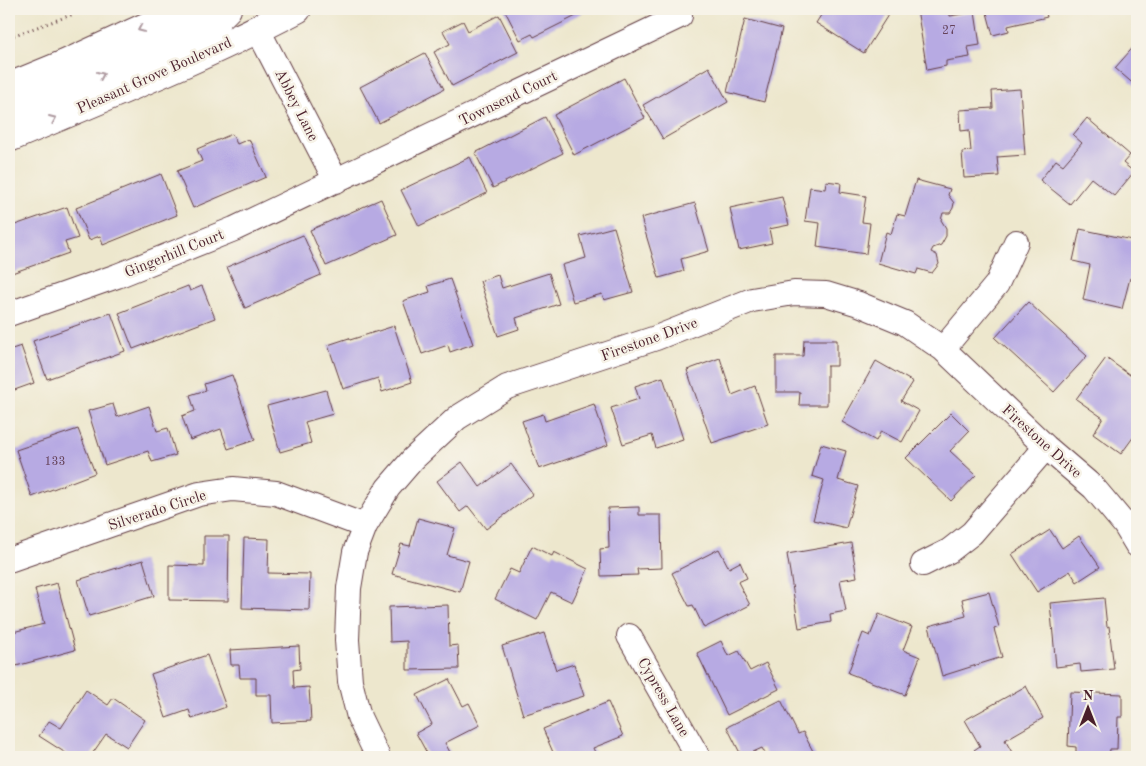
<svg xmlns="http://www.w3.org/2000/svg" width="1146" height="766" viewBox="0 0 1146 766" font-family="'Old Standard TT',serif">
<style>
.building{fill:#b7aae3}
.lines{fill:none;stroke-linecap:round;stroke-linejoin:round}
.minor-casing{stroke:#623d43;stroke-width:26}
.major-casing{stroke:#623d43;stroke-width:30}
.path{stroke:#623d43;stroke-width:3;stroke-dasharray:1 4;stroke-linecap:butt}
.minor{stroke:#fff;stroke-width:24}
.major{stroke:#fff;stroke-width:28}
.oneway{stroke:#ae9aa0}
.labels{text-anchor:middle;stroke-width:5;stroke-linejoin:round;paint-order:stroke}
.number-label{font-size:12px;fill:#654259}
.street-label{font-size:15px;fill:#4a1f2b;stroke:#f7f3e8}
</style>
<rect width="100%" height="100%" fill="#f7f3e8"/>
<filter id="ink" filterUnits="userSpaceOnUse"><feTurbulence type="fractalNoise" baseFrequency=".02" numOctaves="2"/><feDisplacementMap in="SourceGraphic" scale="10" xChannelSelector="R" yChannelSelector="G"/><feConvolveMatrix kernelMatrix="1 2 1 2 8 2 1 2 1" color-interpolation-filters="sRGB"/></filter>
<filter id="wash" filterUnits="userSpaceOnUse"><feTurbulence type="fractalNoise" baseFrequency=".0096" numOctaves="4" result="noise"/><feDisplacementMap in="SourceGraphic" scale="20" xChannelSelector="R" yChannelSelector="G"/><feGaussianBlur stdDeviation="1.12" result="paint"/><feColorMatrix in="noise" values="0 0 0 0 0 0 0 0 0 0 0 0 0 0 0 0 0 1.4 0 .05"/><feComposite in="paint" operator="in"/></filter>
<g filter="url(#wash)">
<rect width="100%" height="100%" fill="#ede7cd"/>
<g id="blocks">
<path class="building" d="M504 9H588V10L534 37 532 34 520 40Z
M825 9H878L888 15 864 53 816 23Z
M917 9H949L950 16 975 12 980 45 968 47 970 57 946 61V66L927 70Z
M986 9H1045L1047 17 1008 26 1009 31 993 35Z
M499 15 518 52 452 86 434 52 450 44 443 31 463 21 468 31Z
M745 19 782 29 764 102 727 92Z
M1137 43V87L1115 68Z
M425 53 444 89 379 123 360 87Z
M709 67 728 102 663 139 643 105Z
M624 78 645 118 574 155 554 115Z
M1020 89 1025 155 997 157 999 176 964 178 962 152 971 151 969 130 961 131 960 110 993 108 992 91Z
M545 117 563 153 493 188 475 153Z
M1087 118 1130 155 1123 163 1134 172 1114 196 1091 178 1070 204 1040 180 1056 160 1063 165 1082 143 1073 135Z
M232 134 237 144 249 139 266 177 193 208 177 171 202 161 197 149Z
M470 157 487 193 419 226 401 190Z
M161 174 177 215 103 245 100 236 89 240 76 208Z
M916 180 950 189 948 195 954 203 953 208 950 213H943L941 220 946 228V236L941 245 933 248 931 252 937 255 939 264 932 273 918 269 916 274 878 263 886 232 891 234 897 214 905 216Z
M826 181 841 183 840 192 866 196 862 222 870 223 866 254 817 247 820 223 805 221 810 187 825 189Z
M782 197 789 225 769 229 772 243 739 250 730 208Z
M381 199 397 235 326 266 310 230Z
M695 203 709 251 681 259 684 271 659 278 641 218Z
M67 207 78 238 65 242 69 253 9 274V227Z
M614 227 633 292 604 300 602 294 573 302 562 265 586 258 580 236Z
M1080 229 1137 241V279L1130 278 1122 309 1083 300 1090 265 1073 261Z
M303 235 321 275 245 308 227 267Z
M549 273 559 304 516 318 519 329 498 336 480 281 498 275 502 288Z
M450 279 473 344 450 352 448 345 422 354 403 301 430 292 428 286Z
M188 286 190 291 202 286 215 318 133 349 119 313Z
M1028 302 1087 356 1054 392 995 338Z
M111 313 125 351 47 379 33 341Z
M394 326 412 382 382 392 378 378 343 389 328 345 349 338 350 340Z
M804 340H837V366H827V405H799L800 392H776V356H803Z
M21 346 34 383 9 392V350Z
M720 358 732 395 755 386 768 424 712 443 687 370Z
M1106 358 1137 380V432L1121 454 1093 434 1103 418 1076 399Z
M876 361 913 382 901 401 919 411 902 442 881 431 876 441 842 422Z
M232 375 255 440 228 449 221 429 190 440 182 416 195 411 190 395 206 390 204 384Z
M663 377 683 439 656 448 652 435 623 444 611 408 639 399 635 386Z
M326 390 333 414 305 422 311 443 280 452 267 406Z
M113 404 117 417 149 406 157 431 168 428 176 455 152 462 148 451 105 465 88 411Z
M594 404 608 445 539 469 522 421 543 414 545 421Z
M951 413 969 431 950 451 976 475 951 501 906 458Z
M78 429 95 473 32 497 16 450Z
M821 444 846 451 838 480 858 486 846 528 813 520 824 480 812 476Z
M462 462 480 487 511 464 533 494 486 529 468 506 460 512 437 481Z
M639 507V515H661L662 568 637 569 638 575 601 576 600 549 609 548 608 508Z
M418 518 455 528 447 555 469 561 460 592 392 574 401 544 410 546Z
M1050 530 1062 548 1079 536 1100 567 1077 582 1070 571 1037 592 1012 554Z
M204 536H229L228 601 169 600V565L204 566Z
M244 538 269 539 268 573 310 574 309 610 242 608Z
M851 543 857 577 840 580 846 611 830 614 831 622 799 628 787 554Z
M532 546 552 556 554 552 588 569 572 602 551 592 537 620 495 599 510 569 519 573Z
M719 549 729 568 740 562 747 578 738 582 750 605 704 628 693 605 689 606 672 573Z
M143 560 154 596 89 616 78 580Z
M57 583 75 650 16 666 9 641V633L44 624 35 589Z
M989 592 999 627 994 629 1002 657 942 676 929 626 966 616 962 599Z
M1104 598 1107 627 1109 626 1114 669 1081 672 1080 664 1056 667 1050 603Z
M448 605 449 646 458 645 459 669 407 670V641L390 642 389 607Z
M879 614 912 627 903 650 920 657 905 695 848 673 863 633 870 636Z
M544 633 556 670 574 664 584 696 523 715 502 646Z
M721 641 728 656 739 651 750 671 766 663 779 689 727 715 697 653Z
M299 646 300 669 293 670 294 688 309 687 311 721 272 723 271 695H256V678H240L239 665H231L230 650Z
M207 655 226 707 192 719 189 710 166 718 151 674Z
M449 679 463 706 469 703 480 725 445 743 451 754 444 757H429L416 733 432 724 417 695Z
M1026 686 1043 718 1005 740 1014 756 1012 757H978L974 750 980 746 965 720Z
M86 690 108 705 113 698 145 720 127 747 106 734 90 757H72L39 736 49 721 61 728Z
M1070 692 1122 694V717H1118L1117 749H1110L1109 757H1076V747L1068 746Z
M781 700 798 734 803 732 816 757H767L762 748 742 757 727 727Z
M608 702 623 736 593 748 597 757H555L543 729Z"/>
</g>
</g>
<g filter="url(#ink)">
<use href="#blocks" fill-opacity="0" stroke="#623d43" stroke-width="1"/>
<g class="lines">
<g class="minor-casing">
<path id="minor" d="M258 30 336 181
M9 314 117 276 234 229 680 16
M943 349 997 284 1016 242
M9 560 199 494 233 489 276 493 365 526
M923 564 949 551 972 533 1046 447
M629 636 698 757
M378 757 359 717 350 681 347 640 349 588 355 552 365 526 388 488 413 459 457 418 507 387 656 338 752 300 794 293 826 294 859 304 905 323 943 349 1046 447 1094 488 1125 525 1137 545"/>
</g>
<g class="major-casing">
<path id="major" d="M9 87 65 64 185 9
M9 115 117 68 216 20 227 9
M9 138C105 97 204 58 297 9"/>
</g>
<path class="path" d="M9 37 88 9"/>
<use href="#minor" class="minor"/>
<use href="#major" class="major"/>
</g>
<defs><path id="oneway-chevron" d="M-2-3.5L2.5 0L-2 3.5" fill="none" stroke-width="1.6" stroke-linecap="round" stroke-linejoin="round" transform="scale(1.25)"/></defs>
<g class="oneway">
<use href="#oneway-chevron" transform="translate(141 29) rotate(155)"/>
<use href="#oneway-chevron" transform="translate(101 75) rotate(-24)"/>
<use href="#oneway-chevron" transform="translate(53 119) rotate(-23)"/>
</g>
</g>
<g class="labels">
<g class="number-label">
<text x="949" y="34">27</text>
<text x="55" y="465">133</text>
</g>
<g class="street-label">
<text transform="translate(154 75) rotate(-24)" y="5">Pleasant Grove Boulevard</text>
<text transform="translate(508 98) rotate(-26)" y="5">Townsend Court</text>
<text transform="translate(297 105) rotate(63)" y="5">Abbey Lane</text>
<text transform="translate(174 253) rotate(-22)" y="5">Gingerhill Court</text>
<text transform="translate(649 339) rotate(-20)" y="5">Firestone Drive</text>
<text transform="translate(1042 441) rotate(42)" y="5">Firestone Drive</text>
<text transform="translate(157 510) rotate(-18)" y="5">Silverado Circle</text>
<text transform="translate(664 697) rotate(60)" y="5">Cypress Lane</text>
</g>
</g>
<rect width="1146" height="766" fill="none" stroke="#f7f3e8" stroke-width="30"/>
<g transform="translate(1088 708)" stroke="#f7f3e8" stroke-width="4" paint-order="stroke">
<path d="M0-4L9 19L0 12L-9 19Z" fill="#4a1f2b"/>
<text y="-8" font-size="14" font-weight="bold" text-anchor="middle" fill="#4a1f2b">N</text>
</g>
</svg>
